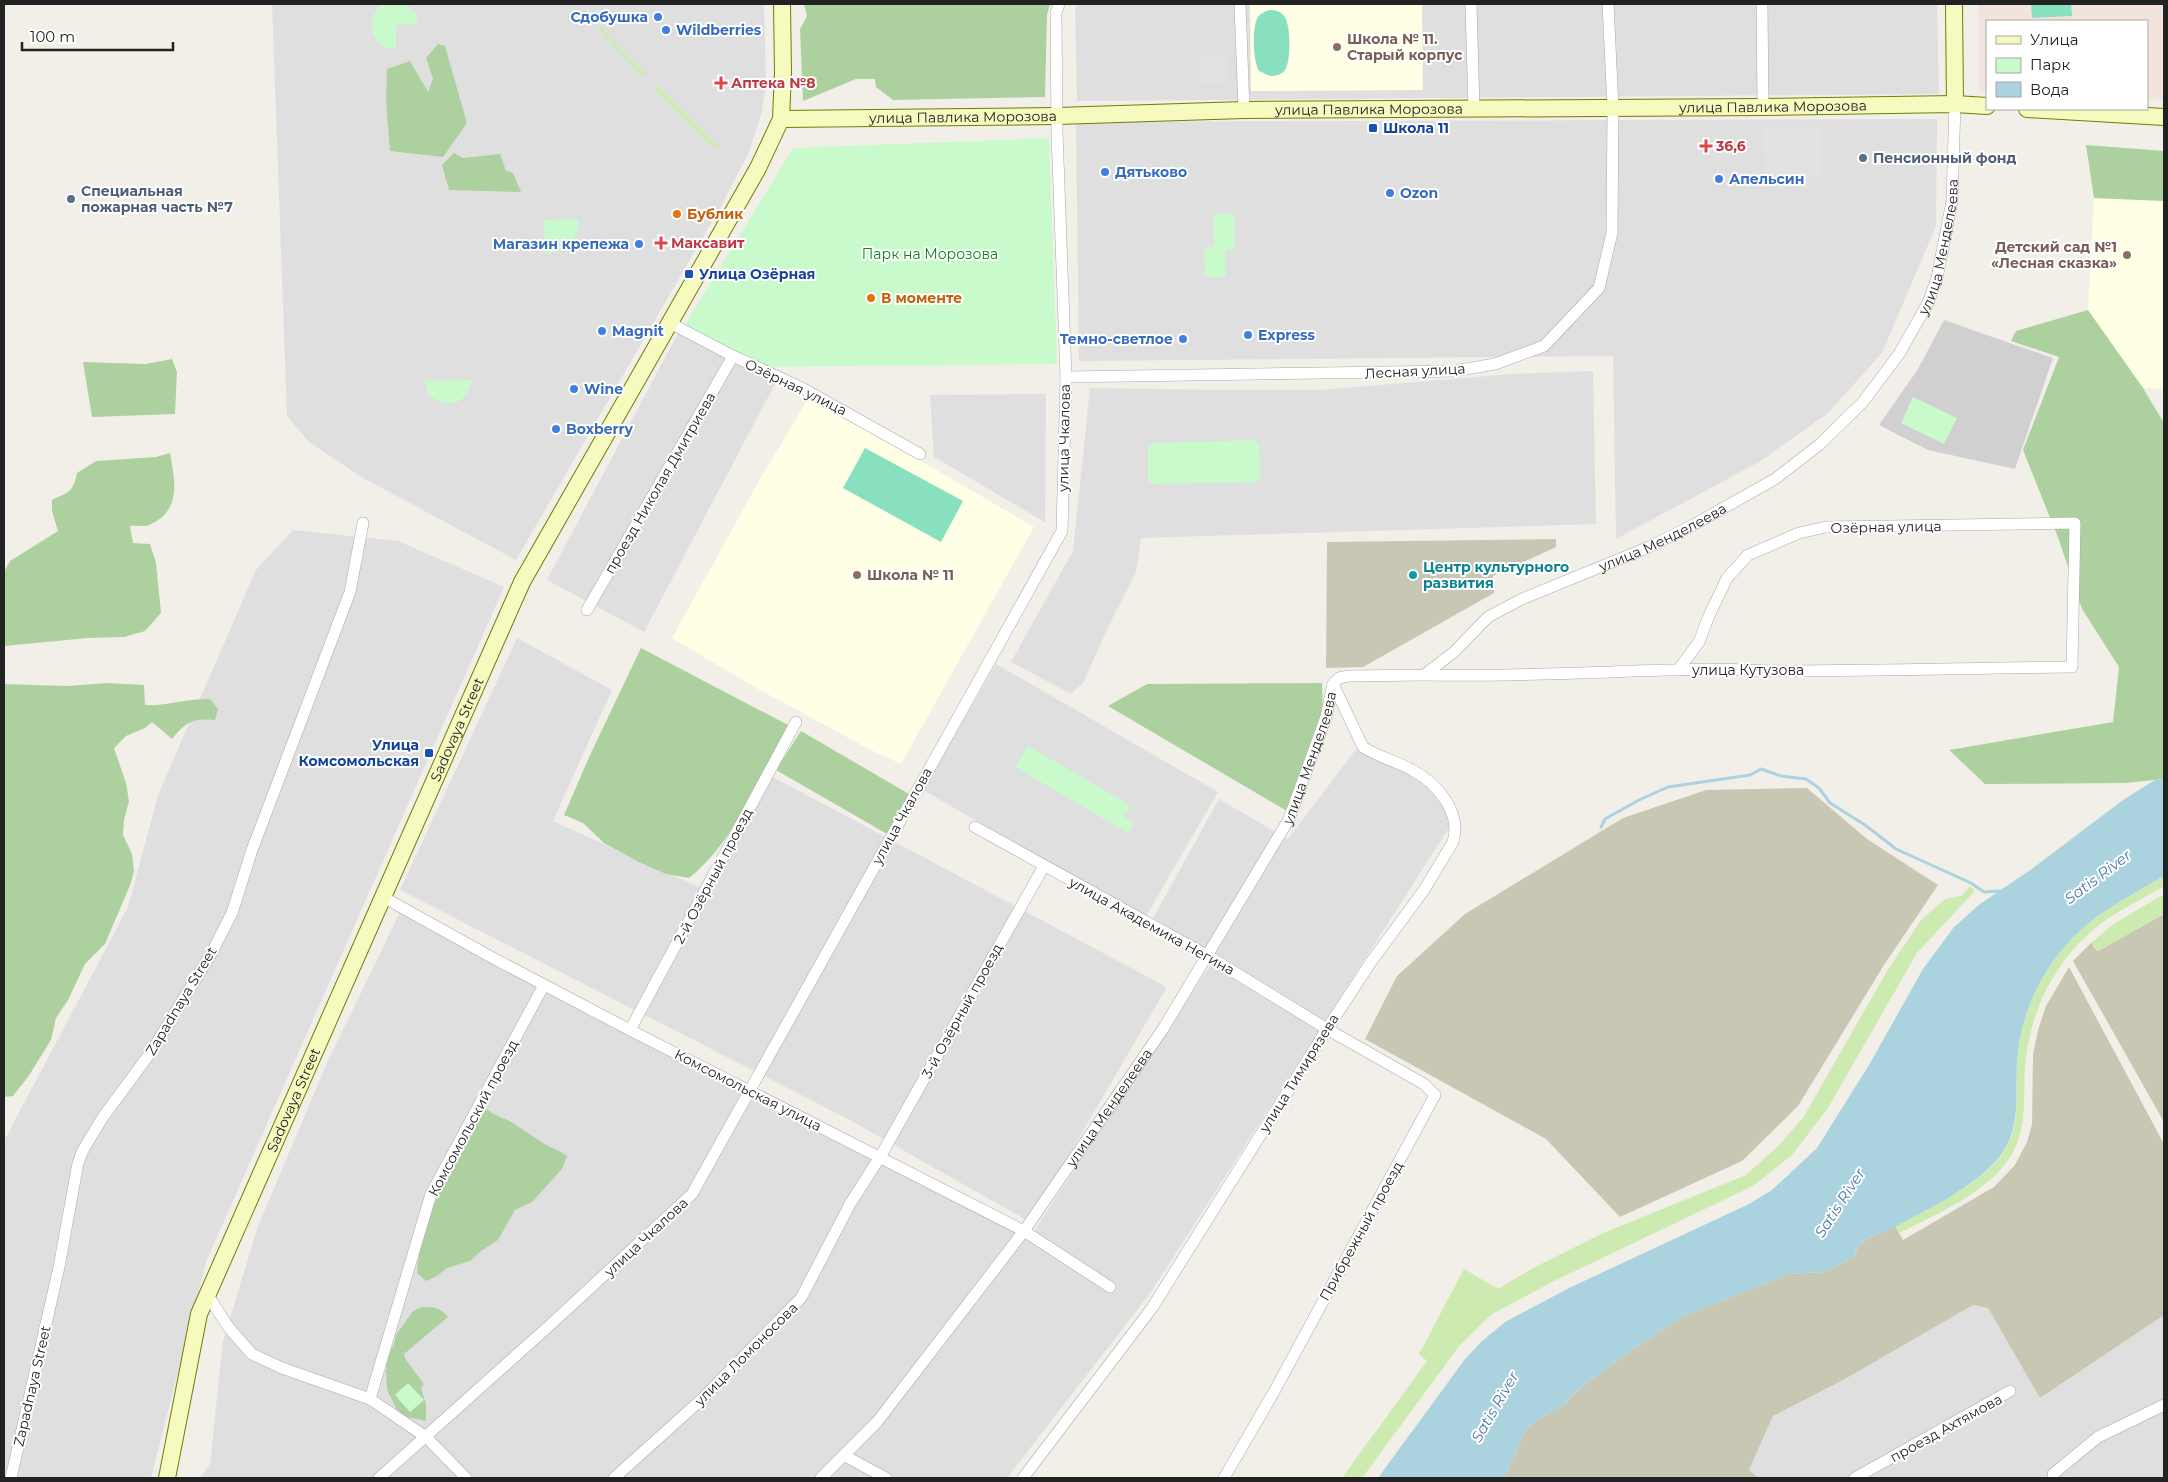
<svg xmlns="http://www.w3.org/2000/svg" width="2168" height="1482" viewBox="0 0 2168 1482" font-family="Montserrat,sans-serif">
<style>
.residential{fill:#e0dfdf}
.education{fill:#ffffe5}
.religious{fill:#d0d0d0}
.military{fill:#f3e3dd}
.construction{fill:#c7c7b4}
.grass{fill:#cdebb0}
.forest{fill:#add19e}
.park{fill:#c8facc}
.pitch{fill:#88e0be}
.parking{fill:#e2e2e2}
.water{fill:#aad3df}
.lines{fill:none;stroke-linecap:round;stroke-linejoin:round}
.stream{stroke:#aad3df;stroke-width:3}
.street-casing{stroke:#a9a9a9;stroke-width:12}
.secondary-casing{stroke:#707d05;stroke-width:18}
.street{stroke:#fff;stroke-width:11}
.secondary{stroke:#f7fabf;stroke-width:16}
.shop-dot{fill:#3f7fe0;stroke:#fff;stroke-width:2}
.education-dot{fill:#8d6e63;stroke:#fff;stroke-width:2}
.health-dot{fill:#e0444e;stroke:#fff;stroke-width:2}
.transit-dot{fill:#1a4fb4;stroke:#fff;stroke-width:2}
.service-dot{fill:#5c6f8a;stroke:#fff;stroke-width:2}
.food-dot{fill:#e8710a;stroke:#fff;stroke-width:2}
.culture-dot{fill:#0f9aa8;stroke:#fff;stroke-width:2}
.labels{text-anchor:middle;stroke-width:4;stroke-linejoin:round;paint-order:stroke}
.shop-label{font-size:14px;font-weight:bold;fill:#366cbe;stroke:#fff;text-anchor:start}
.education-label{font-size:14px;font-weight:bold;fill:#785e54;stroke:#fff;text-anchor:start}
.health-label{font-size:14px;font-weight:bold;fill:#be3a42;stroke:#fff;text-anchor:start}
.street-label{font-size:14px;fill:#222;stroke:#fff}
.transit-label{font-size:14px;font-weight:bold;fill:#164399;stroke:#fff;text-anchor:start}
.service-label{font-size:14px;font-weight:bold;fill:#4e5e75;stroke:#fff;text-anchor:start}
.food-label{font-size:14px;font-weight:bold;fill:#c56008;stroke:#fff;text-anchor:start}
.park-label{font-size:14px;fill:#0c8416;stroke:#fff}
.culture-label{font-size:14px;font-weight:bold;fill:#0d838f;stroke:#fff;text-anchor:start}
.water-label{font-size:15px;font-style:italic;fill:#4a7aab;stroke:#fff}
</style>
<rect width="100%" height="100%" fill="#f2efe9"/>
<path class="residential" d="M272 4H764L766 85 761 115 749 152 721 206 516 560 363 478 309 442 287 416Z
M1077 4H1937L1939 94 1077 101 1075 10Z
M1937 119 1936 226 1882 353 1827 414 1759 462 1616 539 1613 356 1079 361 1076 122Z
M678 333 775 384 644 632 547 580Z
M1593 371 1596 524 1141 538 1136 572 1111 621 1083 683 1071 694 1011 662 1073 551 1090 388 1220 390H1320L1512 374Z
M1046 394 1045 522 934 457 930 395Z
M293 530 398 541 504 587 206 1262 151 1478H4V1141L128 907 158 795 256 570Z
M517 638 612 690 553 821 699 887 773 777 1167 987 1030 1222 848 1119 400 890Z
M996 664 1218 792 1145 918 923 790Z
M1357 748 1417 775 1442 796 1449 828 1151 1292 1007 1478H200L210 1464 223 1341 258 1226 327 1063 400 912 1028 1240 1217 955 1153 918 1219 799 1288 839Z
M1973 1305 1988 1308 2040 1397 2164 1315V1478H1758L1749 1470 1773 1416 1845 1379Z"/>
<path class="education" d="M1250 4H1422L1423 90 1251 91Z
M2094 198 2164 201V389L2143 388 2088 310Z
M808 399 873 433 1034 527 901 764 869 749 753 686 672 638 759 481Z"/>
<path class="religious" d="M1944 320 2053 358 2015 469 1928 450 1879 425 1918 369Z"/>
<path class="military" d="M1978 4H2164V100L2147 99V21H1987V92L1979 91Z"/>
<path class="construction" d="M1556 539V547L1493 576 1494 593 1363 667 1326 668 1327 542Z
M1807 788 1867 839 1938 885 1884 965 1798 1106 1742 1161 1620 1217 1546 1139 1365 1039 1397 976 1465 914 1623 818 1706 790Z
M2164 914V1122L2073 961 2092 942 2094 948 2098 951Z
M2069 967 2164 1144V1315L2040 1398 1988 1308 1973 1305 1845 1379 1773 1416 1749 1470 1758 1478H1504L1526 1429 1538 1419 1562 1406 1582 1386 1636 1347 1685 1316 1789 1274 1825 1272 1854 1257 1858 1247 1865 1240 1895 1226 1903 1240 1994 1187 2015 1165 2027 1142 2032 1124 2033 1055 2038 1030 2046 1006Z"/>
<path class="grass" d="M601 28 646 74 643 77 599 31Z
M657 85 718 146 715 149 654 88Z
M2164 876V886C2141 900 2114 912 2093 930 2052 965 2029 1015 2025 1068 2023 1099 2028 1129 2010 1157 1987 1193 1937 1214 1899 1233L1895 1226C1926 1209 1974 1187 1997 1161 2023 1130 2015 1099 2017 1063 2020 1004 2053 947 2102 913 2122 900 2144 888 2164 876Z
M1970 886 1975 891 1917 953 1828 1108 1792 1155 1753 1186 1554 1281 1492 1314 1460 1345 1362 1478H1342L1427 1361 1419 1354 1464 1269 1498 1289 1535 1267 1603 1233 1746 1175 1778 1146 1803 1118 1887 971 1921 920 1945 899 1961 896Z
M2164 894V914L2098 951 2094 948 2092 942 2115 923Z"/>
<path class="forest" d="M804 4H1050L1047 15 1045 97 893 100 876 87 875 79H856L803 101 800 29 807 16Z
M438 44 445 46 467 123 443 157 390 151 386 101 387 69 410 61 428 92 433 79 426 58Z
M2086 145 2164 151V201L2094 198Z
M454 153 463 158 500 154 506 171 513 173 521 192 449 190 442 165Z
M2088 310 2143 388 2164 423V779L2125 783 1985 784 1949 750 2113 722 2119 667 2082 609 2059 540 2023 450 2059 357 2011 341 2016 331Z
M172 359 177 372 175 414 92 417 83 362 145 364Z
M170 453C175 481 182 511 149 525 144 527 135 525 130 526L133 543 150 544 156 563 161 613 145 631 124 637 88 638 4 646 5 570 10 561 58 531 52 511V500C68 492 73 493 77 473L96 461 156 457Z
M641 648 790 726C762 776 734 842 689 878L666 874 639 862 604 843 583 823 564 815 590 755Z
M107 683 144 685 145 705C167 706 188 698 210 699L218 709 215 720C193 718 186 722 172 739L152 722 145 728 126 736 114 748 126 783 129 801 124 820 123 835 132 854 134 871 131 883 105 944 85 964 68 1000 56 1018 51 1040 28 1077 13 1096 4 1097V684L68 686Z
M1322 683 1323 718 1287 811 1108 706 1147 684Z
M801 731 909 794 887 834 776 770Z
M486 1109C495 1116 505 1118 514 1124 526 1131 537 1140 550 1147 556 1150 561 1151 567 1156L562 1169 532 1202 515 1210 498 1240 481 1251 470 1261 447 1268 437 1276 426 1281 417 1273C420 1223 456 1149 486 1109Z
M422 1307C434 1307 440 1307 448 1317L404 1354 406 1360 424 1384 421 1388 426 1404V1421L406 1417 397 1410 387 1390 386 1372 388 1354 394 1345 396 1335 413 1311Z"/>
<path class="park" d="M383 4C400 3 416 3 418 24L396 25V49C370 48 363 19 383 4Z
M1049 138 1057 364 746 367 685 325 793 148Z
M1214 214H1234V250H1225L1226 277H1205L1204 247H1214Z
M579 219C580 238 564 253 545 254L544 220Z
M472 380C465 406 451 408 429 396L425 381Z
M1913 397 1957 418 1944 444 1901 423Z
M1256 440 1259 445 1260 478 1255 482 1152 484 1148 480V447L1152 443Z
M1028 746 1130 805 1123 816 1134 823 1128 833 1015 767Z
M408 1383 424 1400 410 1412 395 1395Z"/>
<path class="pitch" d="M2031 4H2071L2072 16 2032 18Z
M1269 10C1275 10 1280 11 1284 16 1291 23 1291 62 1285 70 1281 75 1276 76 1270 76L1259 71C1253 61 1252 29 1257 19 1259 14 1264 12 1269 10Z
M865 448 963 501 941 542 843 488Z"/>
<path class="parking" d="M1228 56V83L1200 84 1199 57Z
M1821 127 1822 175H1810V181L1764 182 1763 128Z"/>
<path class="water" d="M2164 779V876C2143 888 2122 900 2102 913 2053 947 2020 1004 2017 1063 2015 1098 2022 1132 1996 1161 1972 1188 1920 1214 1888 1230 1880 1234 1870 1236 1864 1241 1858 1246 1856 1250 1854 1257L1825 1272 1789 1274 1685 1316 1636 1347 1582 1386 1562 1406 1538 1419 1526 1429 1504 1478H1378L1465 1359 1482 1341 1505 1322 1569 1288 1749 1204 1772 1190 1817 1148 1869 1065 1923 969 1954 927 1980 904 2029 871 2123 800 2155 780Z"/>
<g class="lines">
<path class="stream" d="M1601 827 1605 819 1639 800 1668 787 1750 775 1761 769 1781 776 1806 779 1819 788 1830 803 1865 825 1896 849 1971 883 1984 892 2000 891"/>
<g class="street-casing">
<g id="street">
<path d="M1240 4 1244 110"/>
<path d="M1471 4 1474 109"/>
<path d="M1762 4 1763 107"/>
<path d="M670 323 733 356 802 388 920 454"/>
<path d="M1066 377 1454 371 1495 364 1544 346 1599 288 1612 233 1613 108 1608 4"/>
<path d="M587 610 733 356"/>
<path d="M1424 675C1518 677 1611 671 1704 669 1731 669 1758 671 1784 671 1880 671 1976 668 2072 667L2075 523 1826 527 1799 533 1748 555 1727 578 1708 618 1699 642 1678 670"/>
<path d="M975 827 1208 956 1327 1029 1424 1084 1435 1095 1275 1390 1224 1478"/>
<path d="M383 897 493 958 630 1030 1024 1231 1110 1287"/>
<path d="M630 1030 796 722"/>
<path d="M207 1294 229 1328 252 1354 282 1368 370 1399 426 1437 466 1478"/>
<path d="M370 1399 431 1194 544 985"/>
<path d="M845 1456 886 1478"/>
<path d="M2053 1474 2098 1437 2164 1405"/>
<path d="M11 1478 59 1267 78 1163 83 1150 103 1117 151 1052 211 954 232 913 252 850 350 592 363 523"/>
<path d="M379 1478 549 1326 692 1194 1062 531 1066 377 1057 132 1056 13 1059 4"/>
<path d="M614 1478 702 1399 801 1298 850 1204 880 1157 1044 866"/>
<path id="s1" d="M821 1478 877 1422 1024 1231 1163 1029 1289 819 1326 717 1333 684 1339 678 1349 676 1424 675 1454 652 1488 617 1522 599 1649 547 1695 524 1775 479 1819 445 1863 402 1899 354 1928 303 1937 278 1952 201 1955 104"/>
<path d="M1023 1478 1152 1308 1327 1029 1371 962 1424 890 1453 842C1462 812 1437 783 1412 770 1396 761 1378 757 1363 747L1333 684"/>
<path d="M1855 1478 2010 1391"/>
</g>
</g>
<g class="secondary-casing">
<g id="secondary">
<path d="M1954 4 1955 104"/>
<path d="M2027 109 2164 117"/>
<path id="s2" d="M781 119 1057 116 1244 110 1763 107 1955 104 1987 106"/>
<path id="s3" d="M167 1478 199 1314 522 582 758 168 781 119 783 72 782 4"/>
</g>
</g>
<use href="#street" class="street"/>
<use href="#secondary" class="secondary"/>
</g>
<g class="shop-dot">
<circle cx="658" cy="17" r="5"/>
<circle cx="666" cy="30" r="5"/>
<circle cx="1105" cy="172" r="5"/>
<circle cx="1719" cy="179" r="5"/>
<circle cx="1390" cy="193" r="5"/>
<circle cx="639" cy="244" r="5"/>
<circle cx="602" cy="331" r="5"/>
<circle cx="1248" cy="335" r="5"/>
<circle cx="1183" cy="339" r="5"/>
<circle cx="574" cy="389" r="5"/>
<circle cx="556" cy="429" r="5"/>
</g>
<g class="education-dot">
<circle cx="1337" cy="47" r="5"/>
<circle cx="2127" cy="255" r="5"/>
<circle cx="857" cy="575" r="5"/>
</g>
<g class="health-dot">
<path d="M718.5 75.5h5v5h5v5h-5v5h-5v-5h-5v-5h5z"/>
<path d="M1703.5 138.5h5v5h5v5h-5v5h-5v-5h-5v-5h5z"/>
<path d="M658.5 235.5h5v5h5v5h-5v5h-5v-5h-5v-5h5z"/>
</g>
<g class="transit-dot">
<rect x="1368" y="123" width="10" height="10" rx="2.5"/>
<rect x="684" y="269" width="10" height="10" rx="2.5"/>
<rect x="424" y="748" width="10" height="10" rx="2.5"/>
</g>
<g class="service-dot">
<circle cx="1863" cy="158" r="5"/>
<circle cx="71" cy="199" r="5"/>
</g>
<g class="food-dot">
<circle cx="677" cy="214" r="5"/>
<circle cx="871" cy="298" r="5"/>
</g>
<circle class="culture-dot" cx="1413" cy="575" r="5"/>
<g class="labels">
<g class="shop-label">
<text x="648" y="22" text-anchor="end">Сдобушка</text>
<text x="676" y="35">Wildberries</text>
<text x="1115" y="177">Дятьково</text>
<text x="1729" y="184">Апельсин</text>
<text x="1400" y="198">Ozon</text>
<text x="629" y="249" text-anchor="end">Магазин крепежа</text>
<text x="612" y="336">Magnit</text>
<text x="1258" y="340">Express</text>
<text x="1173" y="344" text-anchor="end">Темно-светлое</text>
<text x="584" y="394">Wine</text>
<text x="566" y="434">Boxberry</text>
</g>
<g class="education-label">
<text x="1347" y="44">Школа № 11.<tspan x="1347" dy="16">Старый корпус</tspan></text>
<text x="2117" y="252" text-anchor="end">Детский сад №1<tspan x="2117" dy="16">«Лесная сказка»</tspan></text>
<text x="867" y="580">Школа № 11</text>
</g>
<g class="health-label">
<text x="731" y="88">Аптека №8</text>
<text x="1716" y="151">36,6</text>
<text x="671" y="248">Максавит</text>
</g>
<g class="street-label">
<text dy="5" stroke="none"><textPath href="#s2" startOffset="992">улица Павлика Морозова</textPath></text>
<text dy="5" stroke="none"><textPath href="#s2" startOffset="588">улица Павлика Морозова</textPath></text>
<text dy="5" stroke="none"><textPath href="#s2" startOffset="182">улица Павлика Морозова</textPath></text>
<text dy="5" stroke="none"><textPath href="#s1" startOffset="1745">улица Менделеева</textPath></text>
<text transform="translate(1415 371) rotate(-3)" y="5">Лесная улица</text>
<text transform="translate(796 387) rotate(26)" y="5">Озёрная улица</text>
<text transform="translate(1064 438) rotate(-89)" y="5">улица Чкалова</text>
<text transform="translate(660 483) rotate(-60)" y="5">проезд Николая Дмитриева</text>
<text transform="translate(1886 527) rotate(-1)" y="5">Озёрная улица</text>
<text dy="5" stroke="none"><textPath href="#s1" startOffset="1325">улица Менделеева</textPath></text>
<text x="1748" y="675">улица Кутузова</text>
<text dy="5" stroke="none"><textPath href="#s3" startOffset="806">Sadovaya Street</textPath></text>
<text dy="5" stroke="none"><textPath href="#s1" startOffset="875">улица Менделеева</textPath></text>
<text transform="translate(902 816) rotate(-61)" y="5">улица Чкалова</text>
<text transform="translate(713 876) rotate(-62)" y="5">2-й Озёрный проезд</text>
<text transform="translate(1152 926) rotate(29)" y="5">улица Академика Негина</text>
<text transform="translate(181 1001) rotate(-59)" y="5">Zapadnaya Street</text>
<text transform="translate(962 1011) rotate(-61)" y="5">3-й Озёрный проезд</text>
<text transform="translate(1299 1073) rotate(-58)" y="5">улица Тимирязева</text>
<text transform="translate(748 1090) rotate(27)" y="5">Комсомольская улица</text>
<text dy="5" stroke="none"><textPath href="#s3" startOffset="401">Sadovaya Street</textPath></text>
<text dy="5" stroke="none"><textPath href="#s1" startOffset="470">улица Менделеева</textPath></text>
<text transform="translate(473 1118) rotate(-62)" y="5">Комсомольский проезд</text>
<text transform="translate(1361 1231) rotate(-61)" y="5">Прибрежный проезд</text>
<text transform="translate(646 1237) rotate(-43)" y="5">улица Чкалова</text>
<text transform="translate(746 1354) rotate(-45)" y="5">улица Ломоносова</text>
<text transform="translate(32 1386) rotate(-77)" y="5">Zapadnaya Street</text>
<text transform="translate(1946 1428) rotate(-29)" y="5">проезд Ахтямова</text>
</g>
<g class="transit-label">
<text x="1383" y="133">Школа 11</text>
<text x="699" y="279">Улица Озёрная</text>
<text x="419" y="750" text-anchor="end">Улица<tspan x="419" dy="16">Комсомольская</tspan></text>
</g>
<g class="service-label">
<text x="1873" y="163">Пенсионный фонд</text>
<text x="81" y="196">Специальная<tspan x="81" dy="16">пожарная часть №7</tspan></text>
</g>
<g class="food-label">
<text x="687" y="219">Бублик</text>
<text x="881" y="303">В моменте</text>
</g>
<g class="park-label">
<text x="930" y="259">Парк на Морозова</text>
</g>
<g class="culture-label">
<text x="1423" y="572">Центр культурного<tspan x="1423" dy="16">развития</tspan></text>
</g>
<g class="water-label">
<text transform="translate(2098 877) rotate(-37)" y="5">Satis River</text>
<text transform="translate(1840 1203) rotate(-57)" y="5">Satis River</text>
<text transform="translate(1495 1407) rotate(-60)" y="5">Satis River</text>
</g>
</g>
<rect width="2168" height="1482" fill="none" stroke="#222222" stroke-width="10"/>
<rect x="1986" y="20" width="162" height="90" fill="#ffffff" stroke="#a7a7a7"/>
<rect x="1996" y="36" width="25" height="8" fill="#f7fabf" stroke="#a7a7a7"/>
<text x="2030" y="45" font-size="15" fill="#222222">Улица</text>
<rect x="1996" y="58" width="25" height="15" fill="#c8facc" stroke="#a7a7a7"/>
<text x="2030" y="70" font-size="15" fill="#222222">Парк</text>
<rect x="1996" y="82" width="25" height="15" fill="#aad3df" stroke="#a7a7a7"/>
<text x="2030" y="95" font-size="15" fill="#222222">Вода</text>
<path d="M22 42v8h151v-8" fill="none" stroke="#222222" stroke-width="2.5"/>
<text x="30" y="42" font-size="15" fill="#222222" stroke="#ffffff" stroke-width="4" paint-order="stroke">100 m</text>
</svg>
